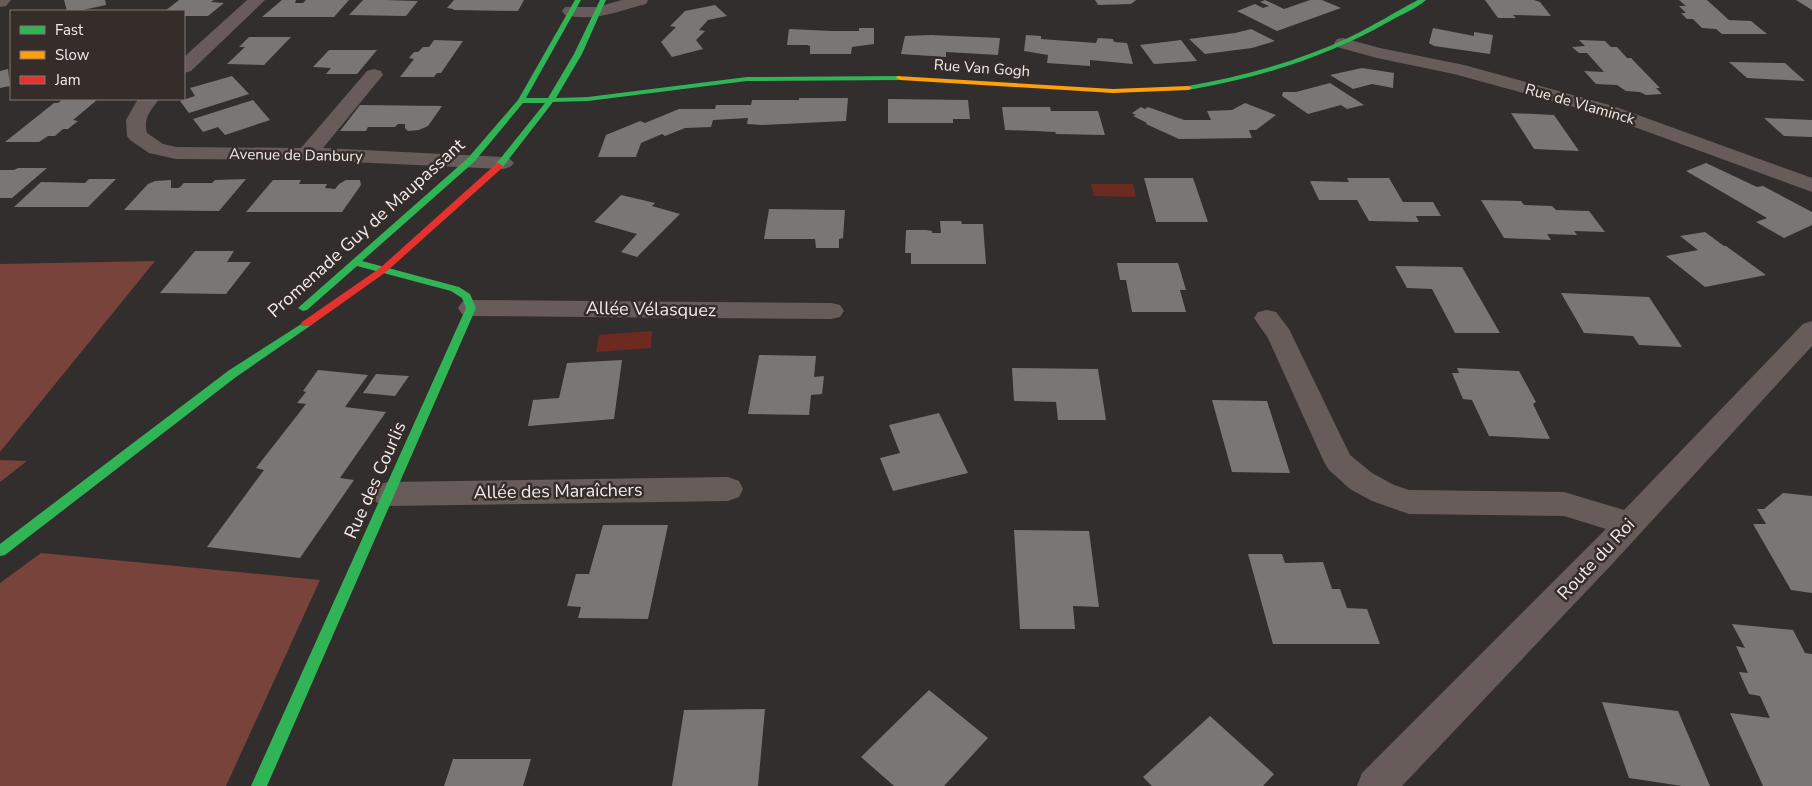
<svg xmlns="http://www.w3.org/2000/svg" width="1812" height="786" viewBox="0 0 1812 786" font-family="'Nunito Sans',sans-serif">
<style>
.green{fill:#77433b}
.water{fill:#6c2a21}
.building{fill:#7a7676}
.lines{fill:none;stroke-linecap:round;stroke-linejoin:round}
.street{fill:#685c5a;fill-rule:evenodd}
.fast{fill:#30b455;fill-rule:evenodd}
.slow{fill:#ff9f0a;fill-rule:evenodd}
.jam{fill:#e5322d;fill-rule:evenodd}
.labels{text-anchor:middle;stroke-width:5;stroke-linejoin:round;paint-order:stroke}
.far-street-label{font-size:15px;fill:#f1ecea;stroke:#362d2b}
.street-label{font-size:18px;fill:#f1ecea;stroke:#362d2b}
</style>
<rect width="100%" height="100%" fill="#332e2e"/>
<path class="green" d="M155 261 0 452V264Z
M0 460 27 461 0 482Z
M41 553 320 580 226 786H0V583Z"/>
<path class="water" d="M1091 184H1133L1136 197 1094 196Z
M652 331 651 348 596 352 599 335Z"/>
<path class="building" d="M64 0H105L106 5 78 11H67Z
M179 0H214L211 2 224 3 208 16H184V11H165Z
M282 0H296L295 3H303L306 0H349L334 17H262Z
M363 0H385L418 1 406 16 349 15Z
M454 0H524L518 11 453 10 454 9 447 8Z
M1095 0H1136L1131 4 1098 5Z
M1265 0 1284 9 1310 0H1322L1341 8 1277 31 1237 11 1255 4 1263 8 1269 6 1260 2Z
M1485 0H1534L1540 2 1551 16 1513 15 1516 18H1498Z
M1679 0H1707L1729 20 1751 21 1767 34H1722L1716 29 1702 28 1693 19H1687L1681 13H1686L1679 6H1686Z
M1796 0H1812V10Z
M715 5 727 16 708 20 699 30 705 31 696 40 703 49 672 57 661 42 676 27 670 26 685 11Z
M859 28H874V44L852 47 851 54H810V46L807 45H787L789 29 832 31H859Z
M1433 28 1474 36V32L1493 35 1490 54 1434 46 1429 43Z
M1251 29 1275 41 1252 48 1205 54 1189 39 1235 33Z
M931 35 1000 38 998 55 946 52V57L901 54 905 36Z
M1026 35 1041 36V39L1096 43 1098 38 1113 39 1114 42 1127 43 1133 64 1090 60V66L1047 63 1048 55 1024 51Z
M249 37H291L264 65 227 64 245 47H239Z
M434 40 463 41 441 73H437L434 77H400L414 59 409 58 414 52H418L423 47H429Z
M1181 40 1197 61 1154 64 1140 45Z
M1579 40 1605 41 1611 47H1617L1627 58H1631L1660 88H1656L1662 94 1646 95 1640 92 1626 91 1617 85 1596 84 1584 71 1604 72 1587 53H1579L1572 47 1585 46Z
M329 50H377L357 74H326L331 68 313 67Z
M1729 62 1785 63 1805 81 1747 78Z
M1362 68 1394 73 1393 88 1372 84 1353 89 1330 75Z
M8 69 10 86 0 88V71Z
M232 76 249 94 189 113 180 101 195 96 190 88Z
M1330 83 1364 105 1347 109 1341 105 1308 114 1282 96 1283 92H1296Z
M799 98H848L846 121 762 125 747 124 748 118 713 120 711 127 685 128 665 136 662 134 641 143 636 157H598L606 135 640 121 645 123 679 109H715L716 105H751L752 100H799Z
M63 99 97 100 73 120 78 121 68 129H63L55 136H48L39 142H5L54 103H58Z
M888 99 968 100 970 119H953V123H888Z
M253 100 270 120 225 135 218 127 203 132 193 119Z
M1245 103 1276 115 1256 130H1249L1252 138 1179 139 1146 124 1147 123 1133 116 1136 115 1132 113 1141 107 1145 109 1148 107 1184 120H1211L1207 111 1232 110Z
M360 105 442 106 428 126 419 130 408 131 405 128V124H398L395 127H368L366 131H340Z
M1002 107H1050L1051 111H1098L1105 135 1056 134 1055 132 1035 131 1005 130Z
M1511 113 1554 115 1579 151 1534 149Z
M1764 118 1812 120V137L1784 136Z
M1706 163 1757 187 1763 186 1812 212V225L1784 238 1756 222 1767 218 1686 171Z
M18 168H47L12 198H0V170H14Z
M1144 178H1193L1208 222H1156Z
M1347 178H1389L1403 202H1433L1441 216H1416L1419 222 1369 221 1357 200H1319L1310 181 1349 182Z
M89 179H116L88 207H14L41 182 85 183Z
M246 179 219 211 124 210 148 184 155 181 171 180V188H179L184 183H212L215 180Z
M273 180H301L299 184H327L325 188 335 189 339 184 346 180H360L361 185 342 212H246Z
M621 195 655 203 652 206 680 214 637 257 621 252 637 234 594 222Z
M1481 200 1521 201 1524 205 1552 206 1556 210 1589 211 1605 232 1574 231 1577 235 1547 234 1551 240 1504 238Z
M769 209 845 210 843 238 839 239V248H816L815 239H764Z
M940 221H961L962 224H983L986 264H911V253H905L906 230H926L932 231V233H941Z
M1705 232 1724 246H1726L1766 275 1705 287 1666 256 1698 250 1680 236Z
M195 251H234L227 262H251L226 294 160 293Z
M1117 263H1178L1186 290H1180L1186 312H1132L1126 280H1120Z
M1395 266 1462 267 1500 333H1455L1432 289 1407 288Z
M1561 293 1649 297 1682 347 1639 345 1633 336 1584 333Z
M759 355 816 356 814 377 824 376 822 394 811 395 809 415 748 414Z
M622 360 614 419 528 426 533 400 559 398 567 363Z
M1012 368 1098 369 1106 420H1058L1056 402 1014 401Z
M1457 368 1519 371 1536 402 1533 404 1550 439 1489 436 1472 400 1463 399 1452 373H1459Z
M318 370 368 375 345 407 386 412 340 478 354 480 300 558 207 547 264 470 256 468 306 404 297 403 306 392 303 391Z
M376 374 409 376 395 396 363 393Z
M1212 400 1267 401 1290 473 1232 472Z
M939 413 968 473 893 491 880 458 900 453 889 425Z
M1783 493 1812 496V593L1791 590 1753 524H1766L1757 509H1764Z
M603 525H668L648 619 578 618 581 607 567 606 576 574H589Z
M1014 530 1089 531 1099 607 1073 606 1075 629H1020Z
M1248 554H1282L1285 563 1323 562 1332 589H1340L1347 608 1367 609 1380 644H1273Z
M1732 624 1793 630 1805 653 1812 654V786H1763L1730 713 1770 718 1760 696 1749 694 1739 672 1748 673 1736 646 1745 648Z
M929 690 988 738 944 786H894L861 757Z
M1602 702 1678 711 1710 786H1682L1629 778Z
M765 709 758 786H672L684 710Z
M1210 716 1274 774 1263 786H1152L1143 777Z
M453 759H531L523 786H444Z"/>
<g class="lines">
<path class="street" d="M0 0H11L6 6 0 7Z
M247 0H265L191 71 184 73V57Z
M622 0H648L646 4C619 11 593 22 565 15L562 11 565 7H597Z
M1343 38 1380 48 1464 65 1613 106 1812 178V192L1599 114 1454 74 1377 58 1337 47 1334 43 1337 39Z
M374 69 381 71 383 75 323 148 503 157 510 159 514 163 510 167 503 169 307 160 176 159 149 153 130 140 127 136 126 120 138 99H159C151 111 143 117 147 133L163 144 176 147 301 148 367 71Z
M471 300 831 303 840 305 844 311 840 317 831 319 471 316 462 314 458 308 462 302Z
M1267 310 1276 312 1289 329 1350 455 1372 473 1394 485 1409 490 1564 492 1624 510 1803 324 1812 321V346L1614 562 1402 786H1357L1362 773 1606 529 1564 516 1409 514 1372 501 1350 489 1329 470 1324 462 1268 338 1254 318 1258 312Z
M728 477 739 481 743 489 739 497 728 501 387 506 376 502 372 494 376 486 387 482Z"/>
<path class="fast" d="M575 0H581L526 98H548L574 54 600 0H606L582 54 556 98 588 97 747 77 900 76 904 78 900 80 747 81 588 101 553 102 502 168H496V164L545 103H523L474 162 362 261 459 287 470 294 476 308 267 786H251L466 308 462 298 451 291 357 266 307 310 303 311 298 308 468 158 518 100Z
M1418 0H1426C1416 9 1402 14 1390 21 1327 57 1259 78 1188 90L1184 88 1188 86C1244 76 1299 61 1350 37 1373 26 1395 12 1418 0Z
M306 321 310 322 311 324 310 326 236 377 5 555 0 556V544L228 371Z"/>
<path class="slow" d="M897 76 1113 89 1188 86 1192 88 1188 90 1113 93 900 80 896 78Z"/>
<path class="jam" d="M499 163 503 166 502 168 386 272 310 326H302L301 324 302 322 380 268 496 164Z"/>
</g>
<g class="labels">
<g class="far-street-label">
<text transform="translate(982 68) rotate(4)" y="5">Rue Van Gogh</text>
<text transform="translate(1580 104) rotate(16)" y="5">Rue de Vlaminck</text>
<text transform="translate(296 155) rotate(1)" y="5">Avenue de Danbury</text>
</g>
<g class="street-label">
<text transform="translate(366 228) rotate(-42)" y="6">Promenade Guy de Maupassant</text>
<text transform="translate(651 309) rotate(1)" y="6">Allée Vélasquez</text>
<text transform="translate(375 480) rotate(-66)" y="6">Rue des Courlis</text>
<text transform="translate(558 491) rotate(-1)" y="6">Allée des Maraîchers</text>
<text transform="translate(1596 559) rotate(-47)" y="6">Route du Roi</text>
</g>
</g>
<rect x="10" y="10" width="175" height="90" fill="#362d2b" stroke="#817977"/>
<rect x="20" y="26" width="25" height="8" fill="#30b455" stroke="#817977"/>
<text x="55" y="35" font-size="15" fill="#f1ecea">Fast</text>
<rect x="20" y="51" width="25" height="8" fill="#ff9f0a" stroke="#817977"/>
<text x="55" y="60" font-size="15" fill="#f1ecea">Slow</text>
<rect x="20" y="76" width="25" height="8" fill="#e5322d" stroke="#817977"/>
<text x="55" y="85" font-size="15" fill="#f1ecea">Jam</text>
</svg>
